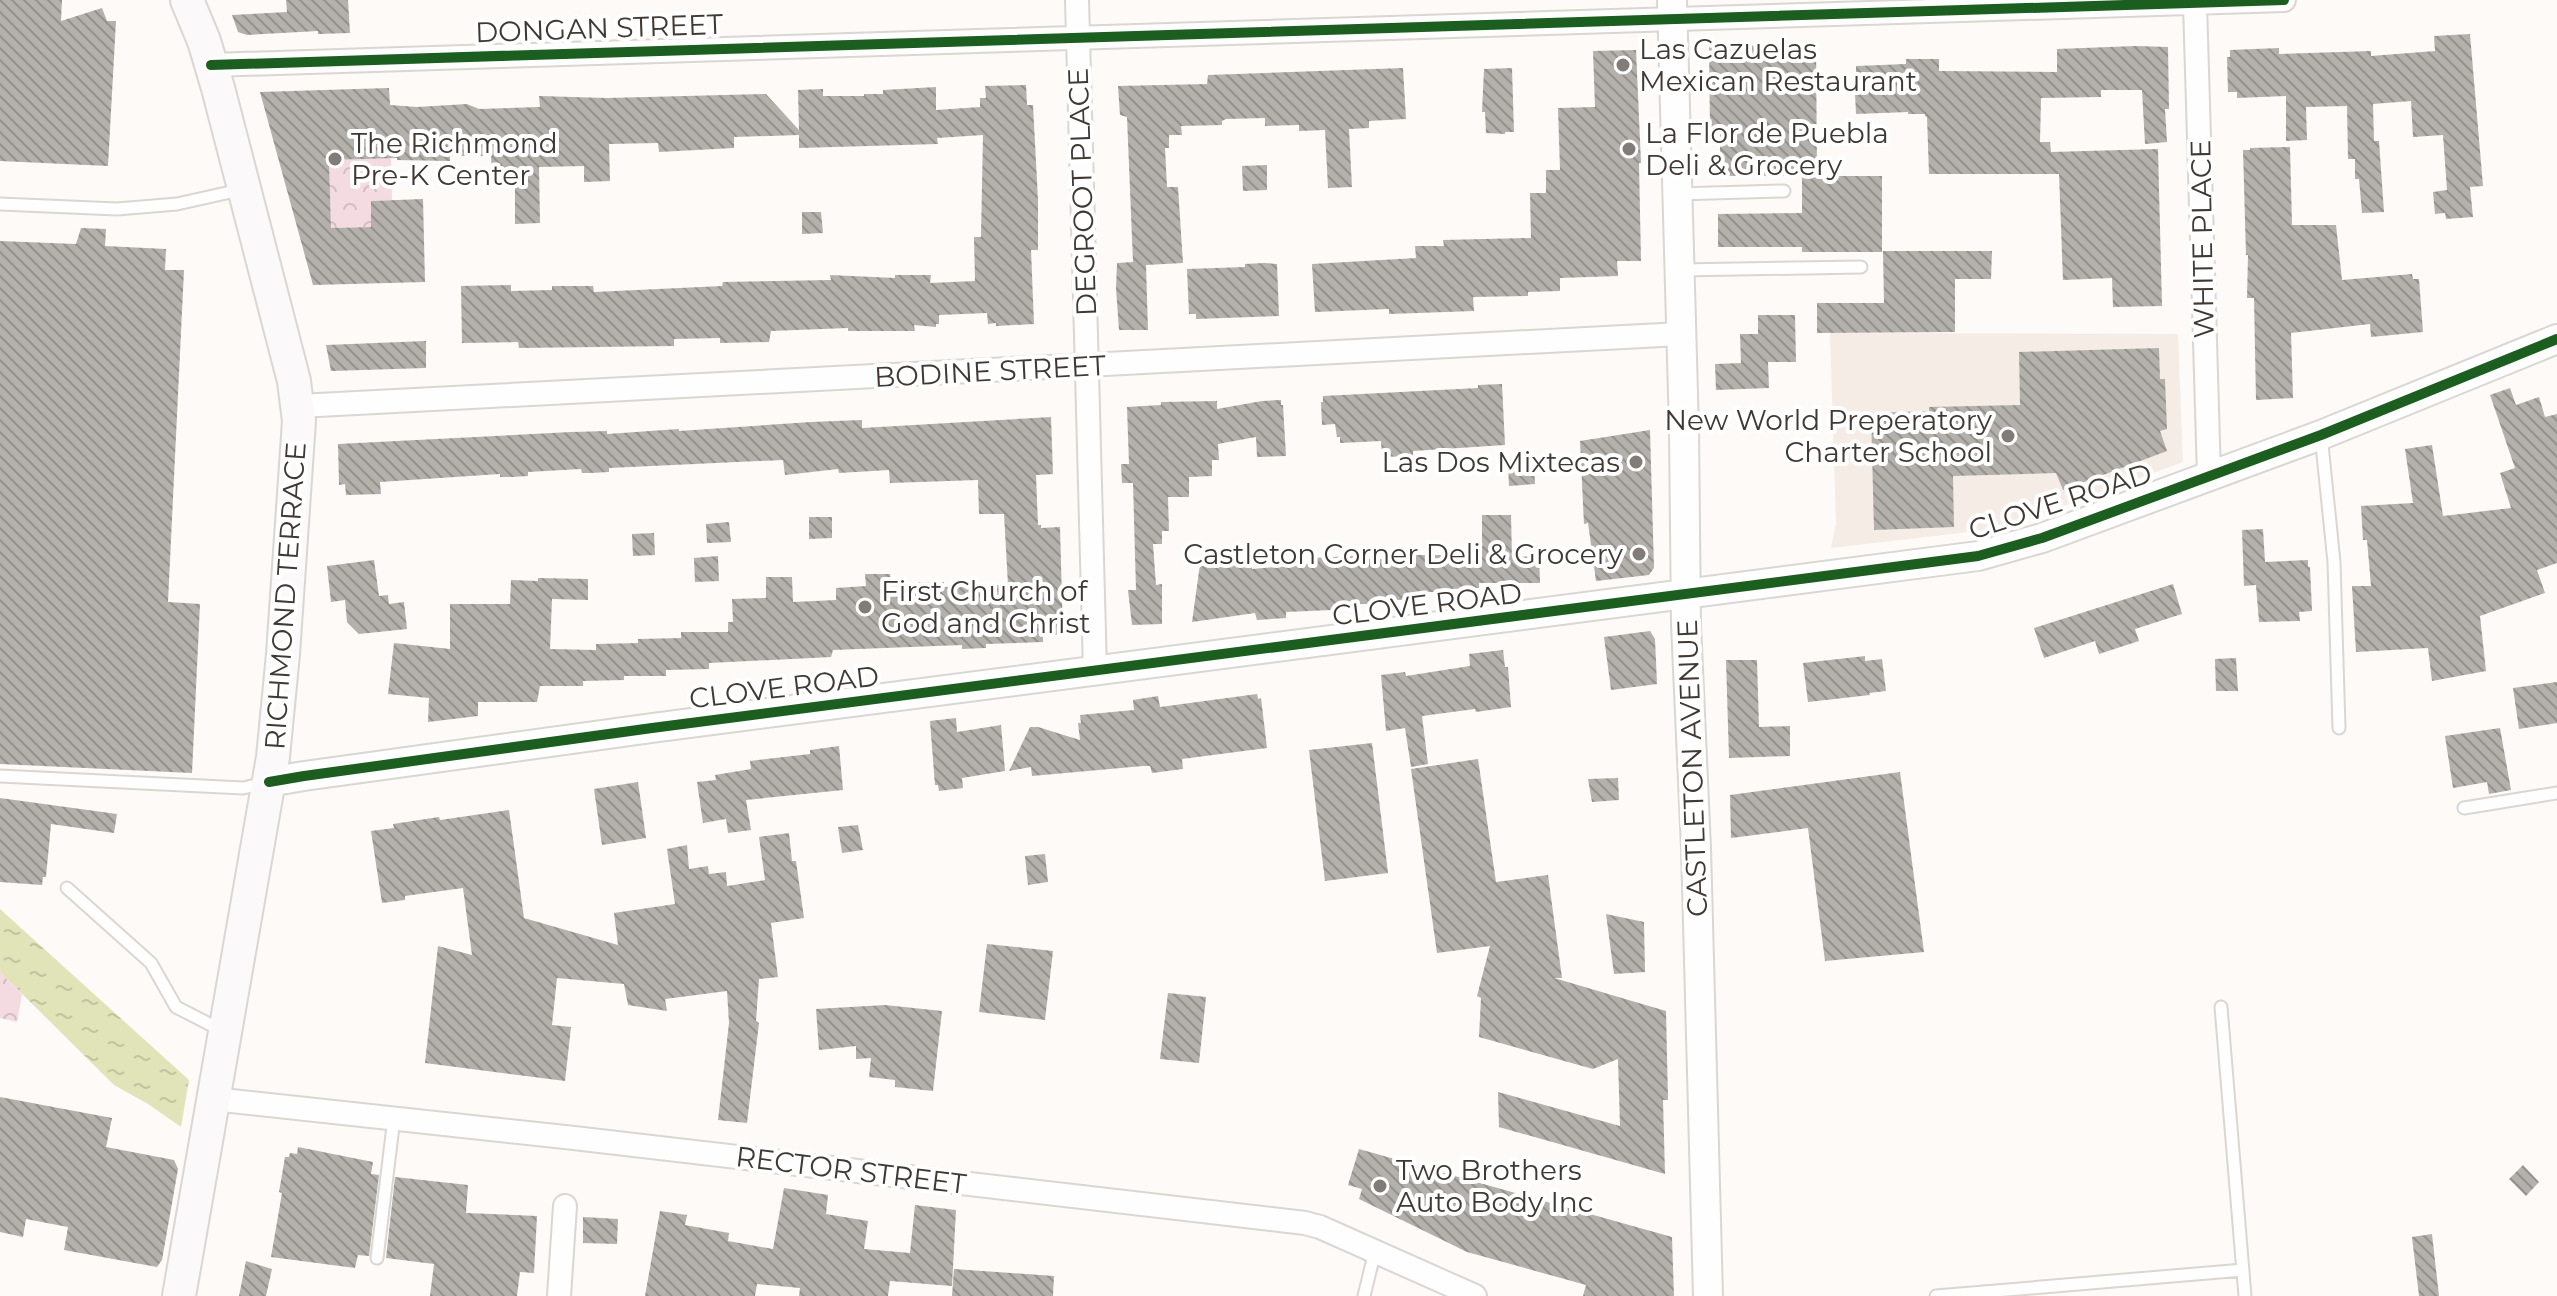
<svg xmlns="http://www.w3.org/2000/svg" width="2557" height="1296" viewBox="0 0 2557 1296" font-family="Montserrat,sans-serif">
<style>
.built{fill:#f5ece6}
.forest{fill:url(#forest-crowns)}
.water{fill:url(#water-ripples)}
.building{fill:url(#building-back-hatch)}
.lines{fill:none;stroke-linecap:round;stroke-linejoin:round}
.service-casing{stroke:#dad6d2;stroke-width:15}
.minor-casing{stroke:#dad6d2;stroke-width:26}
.tertiary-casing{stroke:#dad6d2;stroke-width:32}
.secondary-casing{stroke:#dad6d2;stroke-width:36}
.service{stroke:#fffefe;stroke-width:11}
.minor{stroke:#fffefe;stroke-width:22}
.tertiary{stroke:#fffefe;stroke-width:28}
.secondary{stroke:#fbf9f9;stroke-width:32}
.cycleway-casing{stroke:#fff;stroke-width:15}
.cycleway{stroke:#1b5e20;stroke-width:10}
.poi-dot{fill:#827c78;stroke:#fff;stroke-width:3}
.labels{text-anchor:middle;stroke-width:8;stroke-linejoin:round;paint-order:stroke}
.street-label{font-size:28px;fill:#3f3833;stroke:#fff}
.poi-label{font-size:28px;fill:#3f3833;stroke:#fff;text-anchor:start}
</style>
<defs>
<pattern id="forest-crowns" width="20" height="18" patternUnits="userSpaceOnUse" patternTransform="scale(2)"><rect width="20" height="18" fill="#f4dbe1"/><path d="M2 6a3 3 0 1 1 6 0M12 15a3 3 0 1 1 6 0" fill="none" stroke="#d2bdc2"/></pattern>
<pattern id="water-ripples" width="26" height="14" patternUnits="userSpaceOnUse" patternTransform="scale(2)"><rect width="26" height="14" fill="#e1e4b8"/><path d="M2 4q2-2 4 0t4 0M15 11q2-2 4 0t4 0" fill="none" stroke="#c2c49f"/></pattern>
<pattern id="building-back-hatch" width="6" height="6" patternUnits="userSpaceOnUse" patternTransform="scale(2)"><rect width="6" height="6" fill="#b4b1ad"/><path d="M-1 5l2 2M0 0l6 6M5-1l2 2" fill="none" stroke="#94918d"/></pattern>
</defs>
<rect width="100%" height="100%" fill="#fdfaf8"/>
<path class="built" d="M1830 333 2178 334 2183 462 2004 528 1831 548 1836 524Z"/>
<path class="forest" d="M391 158 392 200 371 201V227L331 228 329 160Z
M0 972 22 994 17 1022 0 1018Z"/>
<path class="water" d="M0 909 189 1080 181 1127 148 1104 114 1085 0 972Z"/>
<path class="building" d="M0 0H62L61 21 102 8 107 21H116L108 166 0 161Z
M286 0H348L350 33 318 34V31L247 35 238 32 232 15 287 12Z
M2470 34 2483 186 2470 187 2473 217 2446 219 2445 213 2435 214 2433 192 2447 190 2443 135 2413 137 2411 101 2373 104 2374 141H2379L2384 212 2362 213 2359 179H2355V159H2348L2347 106 2306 107 2307 140 2286 141V96L2237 98V92H2228L2227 57H2230V50L2279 48V54L2371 51V56L2435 51 2434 36Z
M1816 45 1817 175 1720 176V129H1710L1709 46Z
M2136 46 2168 47 2169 109H2165L2167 142 2145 144 2142 90H2101V97L2041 98 2040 142H2050L2051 152 2158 149 2162 306 2113 307 2112 278 2063 280 2059 174H1929L1927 117 1925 116V114H1908V112L1856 114 1854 74H1856V66L1906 64V59H1939V71L2057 72V49Z
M1636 50 1641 163H1639L1641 261H1617L1618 276 1560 278V291L1528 292V296L1473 297 1474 311 1389 314V309L1315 312 1312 264 1416 258 1415 246H1444L1443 240 1531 238 1530 193H1546V170H1560L1558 108 1595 107 1593 51Z
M1403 68 1406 119 1369 121V128L1349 129 1352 187 1328 188 1325 130 1299 131V125L1265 126V118L1226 119 1222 121V125L1181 126 1182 135H1169V148H1165L1167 187H1178L1183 263 1146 265 1148 330H1119L1116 288 1117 263 1133 262 1127 117 1120 115 1118 86 1207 84 1208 75Z
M1512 68 1514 132H1505V134L1486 133 1485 112H1482L1484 69Z
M1026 85 1027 105H1033L1038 200V250H1031L1034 324 996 326V323L988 324 987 313 939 315V324H936V327L914 325 915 331H848V328L771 331 769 342 720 343V338L674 339V346L519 348 518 342 462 343 461 286 511 285V291L552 290V286H593L594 292 722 286 723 282 831 280 830 275 895 278V275H931L930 283 975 281 974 237H981L983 135 937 138 938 144 799 148V135L734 137V148L659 152 658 143 609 144 610 181 584 182V166L539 167 540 223 515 224V174L492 175 491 156H450V161L397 160V158L329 160 331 228 371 227V201L423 199 425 282 313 285 260 92 389 88 390 105 417 107 467 104 479 109 540 107 539 96 607 98 766 94 799 130 798 90 823 89V96H864V94H883V90L936 87V110L980 107V98H986L985 86Z
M2290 147 2292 225H2336L2342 280 2412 274 2413 279H2419L2423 332 2371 337 2370 324 2291 333 2293 398 2256 400 2254 298H2247L2248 255H2246L2243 150H2250V148Z
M1267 165V190L1243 191 1242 166Z
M1802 176H1882V252H1802V247H1718V214L1802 213Z
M802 212H821L823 233 802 234Z
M81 228 106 229 105 246 166 249 165 270H184L168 602 200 604 192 773 0 764V241L76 244Z
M1883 251H1992L1991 279H1955V332L1817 333V303H1884Z
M1264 263 1277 264 1279 316 1196 319V314H1189L1187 269 1245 267V264Z
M1758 315H1795L1796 362H1768L1769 388 1716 390 1715 364 1741 363 1740 334H1758Z
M426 341V368L331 371 326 345Z
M2159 348 2160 379H2165L2167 429 2160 431 2167 451 2063 490 2056 473 1953 476 1954 527 1874 530 1871 413 1929 411V407L2020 405 2019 352Z
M1502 384 1505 445 1413 451V456L1382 457 1381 441 1340 443V437H1337L1335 424 1322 425 1321 402H1323V396L1478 388V385Z
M2510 388 2516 405 2539 397 2545 417 2557 414V563L2537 570 2545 593 2480 616 2486 671 2432 681 2428 648 2356 652 2352 586H2371L2367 540H2363L2361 506 2413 503 2405 449 2432 445 2443 516 2511 508 2500 473 2515 468 2490 395Z
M1281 400V405H1283L1286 456 1257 457 1256 437 1218 444 1219 460H1212V476L1189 477V497H1168L1169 531H1162V544H1153L1156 585 1162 584V624L1132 625 1128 590H1136L1133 483H1122L1121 464H1129L1127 407 1161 405V402L1217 401V409L1262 401Z
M1051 417 1053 474 1036 475 1038 525H1041V528L1060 527 1063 634 1043 636V642L986 644V648L962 649V645L833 650 831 657 709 663V669L666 670V676H624V680L583 681V686H540L537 702H478V716L428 722 429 698 388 694 394 643 450 649V604H510L511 580 538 581V578L588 579V600L552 599 550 649 596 650V644L638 643V639L681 638V632H728V622H733L732 599 766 598V577H792L793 602 836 600V588L866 586 865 574H890L891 583 944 582V587L1008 585 1004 514H979L978 480 890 483 889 470 839 473 838 469 785 475 783 460 609 468V472L590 473H582L581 469 528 472V476L512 477H500V474L380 482 381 494 346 495 345 484 339 485 338 444 571 432 607 431V434L679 429V431L811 422 862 420V428Z
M1650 430 1654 568 1649 575 1596 581 1588 523 1584 524 1580 441Z
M1534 462 1535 484 1509 486 1508 463Z
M1482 515H1511L1512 557 1539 556 1540 583H1479V588L1448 589V592H1415V600H1386V604H1356L1357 607H1332V610L1286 612V618L1257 620 1255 613 1192 622 1201 557 1251 564 1252 569 1311 564V558L1354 556V559H1394V555H1455V551L1482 550Z
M809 517H832V538L809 539Z
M729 522 731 542 707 543 706 524Z
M2263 529 2265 562 2308 560V567H2310L2312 611 2299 612 2300 621 2259 622 2256 585 2244 586 2242 530Z
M654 533 655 555 633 556 632 534Z
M718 556 719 581 695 582 694 558Z
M374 560 379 596 388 595 389 604 404 602 407 629 359 634 347 622 345 600 331 602 327 566Z
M2173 584 2182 614 2135 629 2139 641 2099 654 2095 641 2044 658 2034 628Z
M1650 631 1655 639 1657 684 1611 690 1604 637Z
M1503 650 1505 667H1508L1511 707 1476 712 1475 709 1422 716 1428 764 1411 767 1405 728 1386 731 1381 675 1405 672 1406 676 1470 666 1469 654Z
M1865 656V661L1882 659 1886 691 1869 693 1870 695 1808 702 1803 663Z
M2236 658 2238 691H2216L2215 659Z
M1726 660H1757L1759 727 1790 726V756L1729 758Z
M2557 682V723L2519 729 2513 688Z
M1257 694 1258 699 1261 698 1267 748 1182 759 1183 769 1152 773 1150 766H1143L1032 776 1031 767 1009 771 1030 727H1038L1080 740 1078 723H1081L1080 715 1134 710 1133 700 1158 696 1160 707Z
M956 718 957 732 1001 725 1005 771 962 778 963 788 939 791 938 785H935L930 721Z
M2500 728 2511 790 2489 794 2487 782 2453 788 2445 736Z
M1372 743 1388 873 1325 881 1309 750Z
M839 746 843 790 746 800 751 830 728 833 726 819 703 823 697 782 716 780 715 775 751 769 750 761 810 754V750Z
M1478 759 1496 882 1548 875 1562 978H1554L1666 1011 1668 1100H1663L1665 1174 1499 1127 1498 1092 1620 1126 1618 1059 1593 1069 1479 1037 1481 998 1477 996 1490 946 1437 953 1411 769Z
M1900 772 1924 952 1825 961 1808 828 1731 838 1730 795Z
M1618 778 1619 800 1592 802 1588 779Z
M638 782 646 838 602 845 594 789Z
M0 798 117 814 114 833 51 824 46 877H43L42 885 0 882Z
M509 810 524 918 618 945 614 913 675 904 667 849 687 845 689 869 708 866 709 874 726 872 727 886 765 880 759 837 789 833 792 861H796L804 918 771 923 778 977 759 979 756 1021 759 1023 747 1123 718 1120 729 1023 727 991 665 999 667 1011 628 1005 624 984 557 978 552 1025 571 1027 565 1081 425 1063 438 946 472 955 463 888 405 896V900L382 903 371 831 394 828 393 824 439 817 440 820Z
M858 825 863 850 842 853 838 827Z
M1045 854 1048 882 1028 885 1025 856Z
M1606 914 1644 922 1645 972 1614 974Z
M987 944 1053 951 1045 1020 979 1012Z
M1168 993 1206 997 1199 1063 1160 1059Z
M885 1005 942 1011 933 1091 895 1087V1080L869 1077 871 1058 856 1059V1046L819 1050 816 1009Z
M0 1097 112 1118 106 1147 174 1160 178 1169 162 1260 157 1267 64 1250 68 1227 26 1219 23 1237 0 1232Z
M298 1147 373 1162 371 1174 379 1175 369 1256 358 1255 355 1268 271 1257 282 1193 279 1192 285 1157H289L290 1153 297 1154Z
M1359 1149 1672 1237 1674 1296H1583L1586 1285 1467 1252 1359 1199 1362 1189 1348 1185Z
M2523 1165 2539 1182 2526 1196 2509 1179Z
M395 1177 468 1185 466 1213 537 1216 534 1273 520 1272 517 1296H430L434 1264 386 1258Z
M784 1188 828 1195 826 1214 868 1221 864 1249 910 1253 915 1205 956 1210 952 1286 890 1281 888 1296H799L800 1288 757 1284 755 1296H645L660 1211 687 1215 685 1225 729 1233 728 1241 773 1249Z
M583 1217 618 1219 617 1244 583 1243Z
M2432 1234 2439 1296H2419L2412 1237Z
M246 1261 272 1269 266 1296H239Z
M954 1269 1054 1276 1053 1296H952Z"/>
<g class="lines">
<g class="service-casing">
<path id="service" d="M1678 194 1784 191
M0 204 117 209 177 204 244 189
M1680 270 1861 267
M2321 435 2334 562 2339 728
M0 776 243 788 265 783
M2464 808 2557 793
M67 888 151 963 176 1007 221 1030
M2221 1007 2245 1296
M377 1258 394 1118
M1364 1296 1375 1251
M1936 1296 2243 1270"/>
</g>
<g class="minor-casing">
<path id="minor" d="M1077 0 1095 671
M2195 3 2209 476
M211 65 2284 0
M299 406 1681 334
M213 1099 574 1138 1305 1223 1320 1227 1475 1296
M559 1296 565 1206"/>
</g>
<g class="tertiary-casing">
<path id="tertiary" d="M1672 0 1684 430 1686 624 1696 848 1708 1296
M269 782 304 776 652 728 1978 556 2042 538 2321 435 2557 339"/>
</g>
<g class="secondary-casing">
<path id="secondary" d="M179 1296 273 757 283 654 299 421 294 381 218 88 204 41 187 0"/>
</g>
<use href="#service" class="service"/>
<use href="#minor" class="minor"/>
<use href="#tertiary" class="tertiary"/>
<use href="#secondary" class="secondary"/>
<g class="cycleway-casing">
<path id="cycleway" d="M211 65 2284 0
M269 782 304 776 652 728 1978 556 2042 538 2321 435 2557 339"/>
</g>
<use href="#cycleway" class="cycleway"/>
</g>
<g class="poi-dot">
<circle cx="1623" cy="65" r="8"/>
<circle cx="1629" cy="149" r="8"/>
<circle cx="335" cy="159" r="8"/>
<circle cx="2008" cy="436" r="8"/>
<circle cx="1636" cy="462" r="8"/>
<circle cx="1639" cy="554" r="8"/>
<circle cx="865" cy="607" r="8"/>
<circle cx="1380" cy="1186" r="8"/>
</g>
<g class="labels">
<g class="street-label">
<text transform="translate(599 28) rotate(-2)" y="10">DONGAN STREET</text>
<text transform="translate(1082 192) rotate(-92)" y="10">DEGROOT PLACE</text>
<text transform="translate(2202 239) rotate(-91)" y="10">WHITE PLACE</text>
<text transform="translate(990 371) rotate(-3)" y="10">BODINE STREET</text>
<text transform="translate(2060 501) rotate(-18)" y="10">CLOVE ROAD</text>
<text transform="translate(285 596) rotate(-86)" y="10">RICHMOND TERRACE</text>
<text transform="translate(1427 604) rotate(-7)" y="10">CLOVE ROAD</text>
<text transform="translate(784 687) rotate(-7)" y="10">CLOVE ROAD</text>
<text transform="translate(1692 768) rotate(-92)" y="10">CASTLETON AVENUE</text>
<text transform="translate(851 1170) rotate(7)" y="10">RECTOR STREET</text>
</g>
<g class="poi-label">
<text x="1639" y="59">Las Cazuelas<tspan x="1639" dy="32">Mexican Restaurant</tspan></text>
<text x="1645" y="143">La Flor de Puebla<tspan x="1645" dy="32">Deli &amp; Grocery</tspan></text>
<text x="351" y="153">The Richmond<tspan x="351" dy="32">Pre-K Center</tspan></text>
<text x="1992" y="430" text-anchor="end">New World Preperatory<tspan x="1992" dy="32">Charter School</tspan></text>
<text x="1620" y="472" text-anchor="end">Las Dos Mixtecas</text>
<text x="1623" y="564" text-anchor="end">Castleton Corner Deli &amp; Grocery</text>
<text x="881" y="601">First Church of<tspan x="881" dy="32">God and Christ</tspan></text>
<text x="1396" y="1180">Two Brothers<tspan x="1396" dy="32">Auto Body Inc</tspan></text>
</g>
</g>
</svg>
